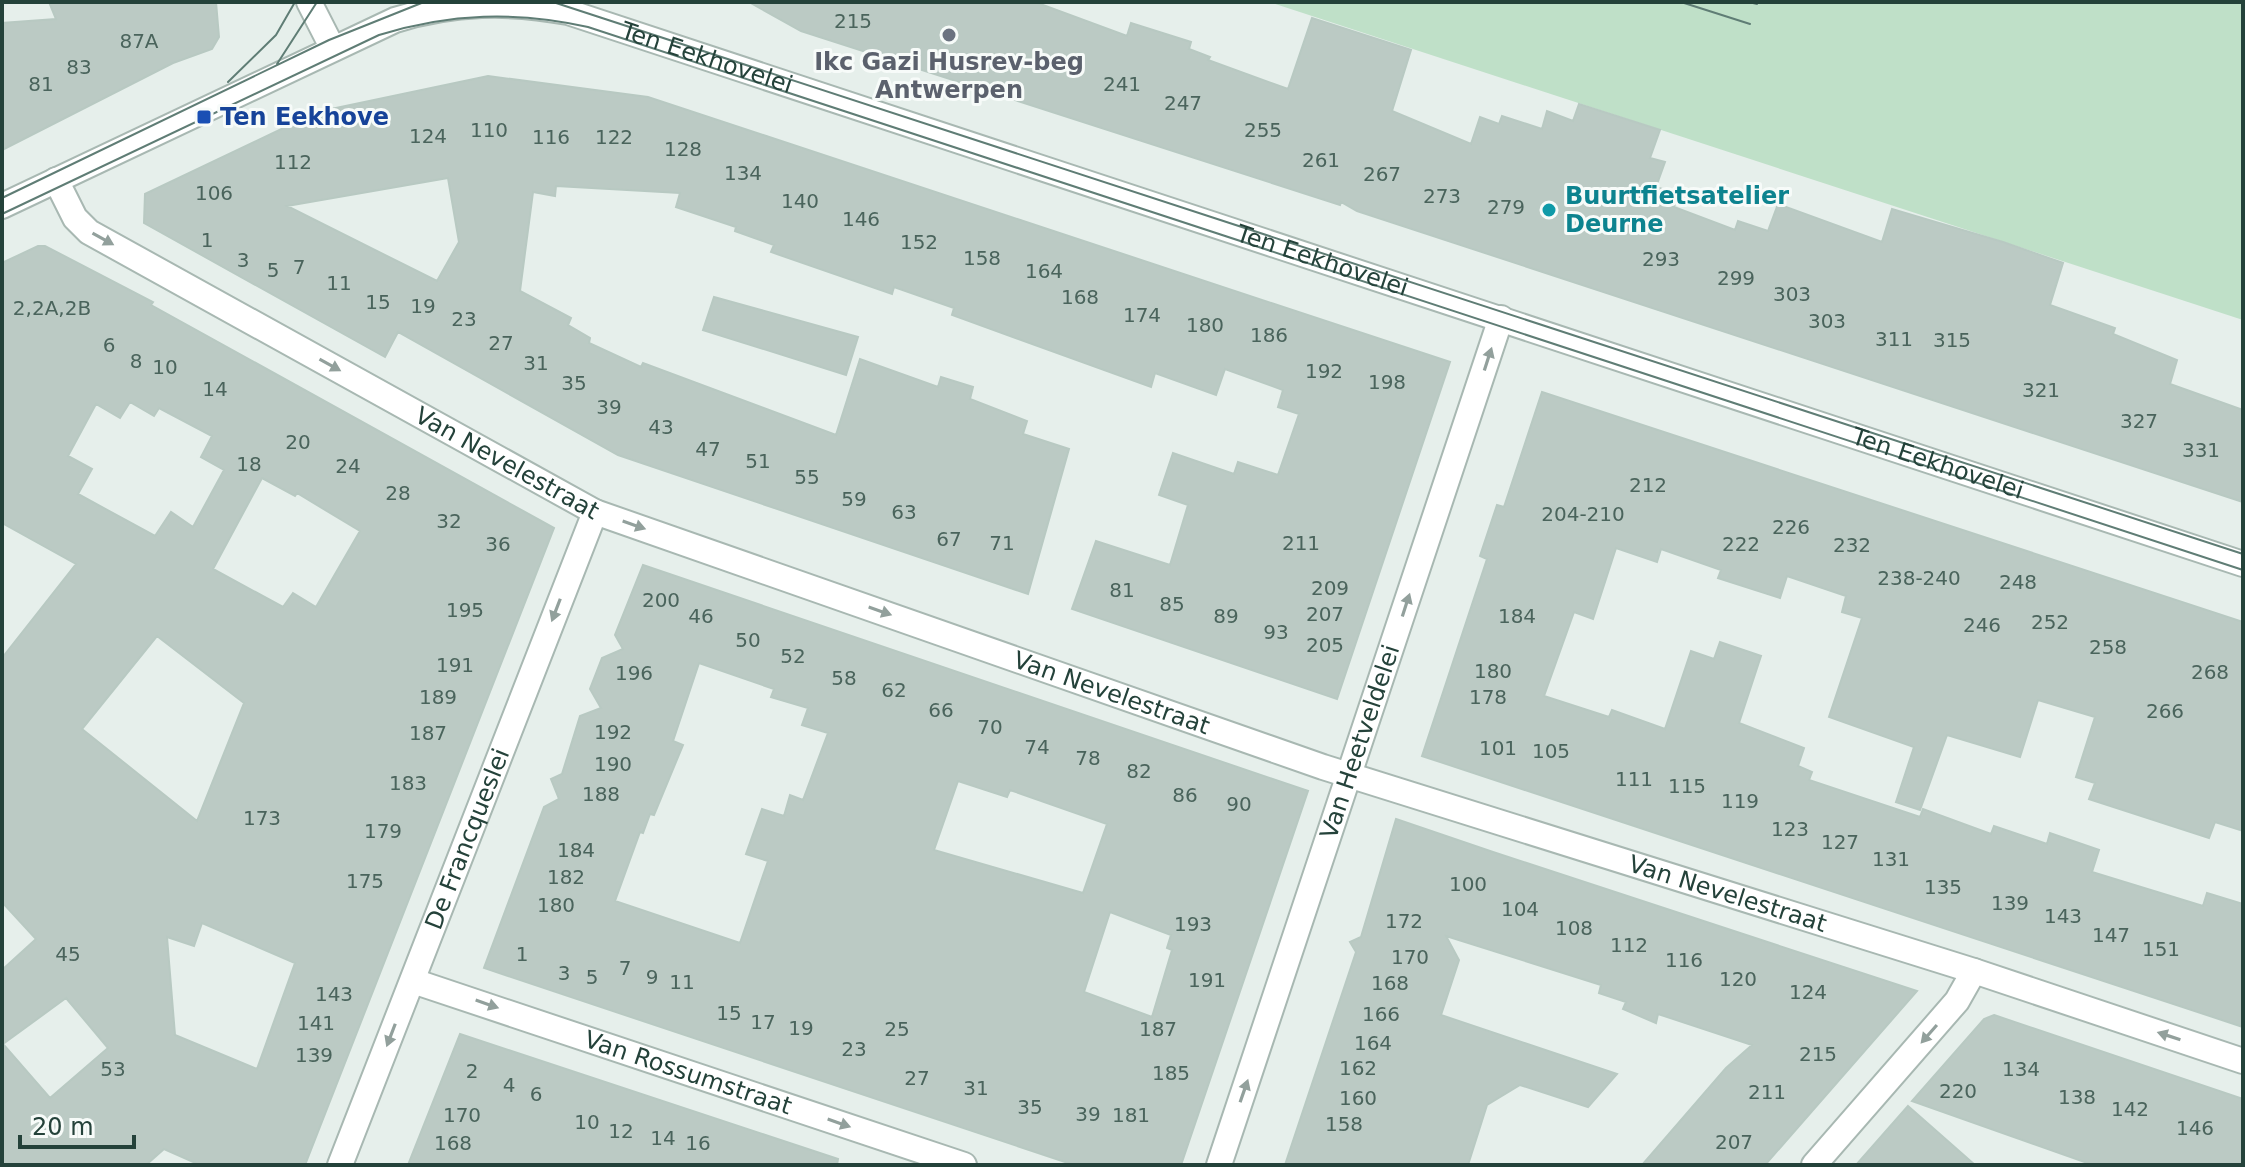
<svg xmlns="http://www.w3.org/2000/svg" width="2245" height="1167" viewBox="0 0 2245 1167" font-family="'DejaVu Sans',sans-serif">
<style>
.green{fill:#bfe0c8}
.building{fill:#bbcac4;stroke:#b8c9c2;stroke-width:2;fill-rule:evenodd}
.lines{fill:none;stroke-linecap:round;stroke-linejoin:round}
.minor-casing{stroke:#a8b8b2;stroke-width:28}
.minor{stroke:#fff;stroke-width:24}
.tram{stroke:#5f7d75;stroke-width:2}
.oneway{fill:#92a09c}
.worship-dot{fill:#6b7280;stroke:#f7fbf9;stroke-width:3}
.transit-dot{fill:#1a4fb4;stroke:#f7fbf9;stroke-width:3}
.culture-dot{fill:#0f9aa8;stroke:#f7fbf9;stroke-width:3}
.labels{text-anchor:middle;stroke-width:6;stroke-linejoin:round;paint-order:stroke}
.number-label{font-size:20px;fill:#4a645c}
.street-label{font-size:24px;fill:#24423a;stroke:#f7fbf9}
.worship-label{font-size:24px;font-weight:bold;fill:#5b616d;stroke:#f7fbf9}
.transit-label{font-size:24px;font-weight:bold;fill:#164399;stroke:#f7fbf9;text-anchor:start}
.culture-label{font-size:24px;font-weight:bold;fill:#0d838f;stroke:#f7fbf9;text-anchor:start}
</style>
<rect width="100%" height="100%" fill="#e6efeb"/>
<path class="green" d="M1269 2H2243V320Z"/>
<path class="building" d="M49 2H216L219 37 212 49 173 63 2 150V23L56 19Z
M749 2H1035L1127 36 1131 23 1191 42 1189 49 1210 57 1208 60 1288 89 1312 18 1411 50 1392 111 1471 144 1480 117 1499 124 1502 116 1542 129 1547 111 1573 121 1579 104 1660 130 1650 158 1665 162 1656 187 1678 194 1674 207 1735 230 1738 221 1768 231 1778 204 1882 242 1892 209 2003 242 2063 263 2050 305 2115 328 2113 334 2177 360 2170 384 2243 410V502L1357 211 1341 202 1340 205 801 31Z
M488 76 648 97 1450 362 1337 699 1072 609 1096 541 1170 565 1188 505 1159 495 1173 453 1234 474 1238 462 1278 475 1299 414 1278 407 1283 390 1225 369 1216 395 1155 373 1151 387 952 315 954 308 894 287 892 294 771 252 774 245 735 231 736 227 676 207 680 193 556 186 555 196 533 192 520 291 571 318 568 325 590 338 589 343 641 367 643 363 836 435 860 359 938 387 941 377 973 387 970 399 1027 421 1023 434 1069 449 1028 594 618 455 398 332 385 357 144 223 145 194 317 112ZM448 178 459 242 437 281 287 206Z
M38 246H45L153 302 151 305 554 528 305 1165H200L164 1149 146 1165H2V970L36 939 2 902V658L76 564 2 523V263ZM130 402 154 416 159 408 212 436 201 457 224 470 193 527 171 512 155 536 78 494 92 469 68 456 96 404 120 418ZM262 478 295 496 297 493 360 531 316 607 293 593 283 607 213 569ZM157 636 244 703 197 821 82 729ZM202 923 295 963 257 1069 175 1035 167 937 194 946ZM66 998 108 1048 50 1098 3 1044Z
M714 297 858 337 846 375 703 330Z
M1542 392 2243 622V831L2215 822 2209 838 2089 799 2095 783 2076 777 2095 717 2038 700 2020 757 1947 735 1920 810 1896 802 1914 747 1829 717 1862 618 1842 612 1846 596 1787 576 1780 598 1718 578 1721 570 1661 549 1657 562 1616 548 1593 619 1574 612 1544 696 1609 717 1612 710 1665 729 1691 651 1714 659 1720 642 1761 656 1739 723 1804 748 1798 766 1812 772 1809 780 1920 817 1923 809 1991 834 1994 826 2047 844 2050 833 2099 850 2092 872 2203 906 2207 893 2243 904V1027L1422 756 1487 559 1480 556 1497 505 1504 507Z
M643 565 1308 791 1181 1165H1074L484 968 544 807 559 799 551 779 562 774 580 716 601 708 590 689 602 658 623 649 615 635ZM699 663 774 689 771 697 808 708 802 725 828 733 803 800 790 795 784 816 762 809 746 854 768 861 740 943 615 901 640 832 643 833 650 814 654 815 683 745 673 741ZM958 781 1007 797 1010 790 1107 824 1083 893 934 850ZM1110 912 1171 935 1167 948 1172 950 1152 1017 1084 992Z
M1396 819 1493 852 1917 991 1765 1165H1642L1726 1068 1752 1045 1658 1014 1656 1023 1623 1009 1626 1002 1599 993 1601 985 1446 936 1459 960 1441 1015 1617 1074 1588 1107 1520 1085 1487 1105 1468 1165H1285L1356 952 1350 942 1361 937Z
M1994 1015 2243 1099V1165H2093L1912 1101 1984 1019Z
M460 1034 838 1159 837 1165H408Z
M1908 1106 1975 1165H1856Z"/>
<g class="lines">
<g class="minor-casing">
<g id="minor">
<path d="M309 2 332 47"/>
<path id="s1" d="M56 180 75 218 89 232 595 512 1323 767 1974 971 2243 1061"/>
<path id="s2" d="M2 206 395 20C454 2 509 1 568 12L2243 564"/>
<path id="s3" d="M413 981 964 1165"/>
<path id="s4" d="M340 1165 595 512"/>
<path id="s5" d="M1219 1165 1501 318"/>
<path d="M1814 1165 1957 1001 1974 971"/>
</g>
</g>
<use href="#minor" class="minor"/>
<path class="tram" d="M553 2 2243 554
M1681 2 1750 24
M1749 2 1757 4
M277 64 317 2
M228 82 276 35 295 2
M2 198 329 40 424 2
M2 214 379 35C450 13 517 11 588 27L2243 570"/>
</g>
<defs><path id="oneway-solid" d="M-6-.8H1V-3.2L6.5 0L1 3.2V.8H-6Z" transform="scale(2)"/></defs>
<g class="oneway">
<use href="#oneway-solid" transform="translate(103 239) rotate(29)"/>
<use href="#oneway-solid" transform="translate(1488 359) rotate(-72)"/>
<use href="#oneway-solid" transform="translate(330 365) rotate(29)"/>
<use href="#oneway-solid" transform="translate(634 525) rotate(19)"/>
<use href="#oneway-solid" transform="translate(1406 605) rotate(-72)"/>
<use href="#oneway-solid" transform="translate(556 610) rotate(111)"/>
<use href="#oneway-solid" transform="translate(880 611) rotate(19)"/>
<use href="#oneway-solid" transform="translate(487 1004) rotate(19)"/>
<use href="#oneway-solid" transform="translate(1929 1034) rotate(131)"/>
<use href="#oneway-solid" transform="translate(391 1035) rotate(111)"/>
<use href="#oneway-solid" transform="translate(2169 1036) rotate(-162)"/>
<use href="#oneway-solid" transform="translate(1244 1091) rotate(-71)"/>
<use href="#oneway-solid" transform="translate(839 1123) rotate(19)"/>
</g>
<circle class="worship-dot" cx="949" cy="35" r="8"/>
<rect class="transit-dot" x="196" y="109" width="16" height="16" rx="4"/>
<circle class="culture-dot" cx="1549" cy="210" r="8"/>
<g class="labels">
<g class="number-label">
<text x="853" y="28">215</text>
<text x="139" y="48">87A</text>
<text x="79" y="74">83</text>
<text x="41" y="91">81</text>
<text x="1122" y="91">241</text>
<text x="1183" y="110">247</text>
<text x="489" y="137">110</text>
<text x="1263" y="137">255</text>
<text x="428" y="143">124</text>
<text x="551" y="144">116</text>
<text x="614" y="144">122</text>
<text x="683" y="156">128</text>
<text x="1321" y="167">261</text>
<text x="293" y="169">112</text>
<text x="743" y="180">134</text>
<text x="1382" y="181">267</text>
<text x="214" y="200">106</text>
<text x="1442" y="203">273</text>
<text x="800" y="208">140</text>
<text x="1506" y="214">279</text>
<text x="861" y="226">146</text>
<text x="207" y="247">1</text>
<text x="919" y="249">152</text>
<text x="982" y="265">158</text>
<text x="1661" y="266">293</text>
<text x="243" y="267">3</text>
<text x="299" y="274">7</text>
<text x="273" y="277">5</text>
<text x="1044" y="278">164</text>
<text x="1736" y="285">299</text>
<text x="339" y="290">11</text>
<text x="1792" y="301">303</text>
<text x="1080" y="304">168</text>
<text x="378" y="309">15</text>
<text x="423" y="313">19</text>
<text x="52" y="315">2,2A,2B</text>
<text x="1142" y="322">174</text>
<text x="464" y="326">23</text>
<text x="1827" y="328">303</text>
<text x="1205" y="332">180</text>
<text x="1269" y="342">186</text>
<text x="1894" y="346">311</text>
<text x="1952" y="347">315</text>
<text x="501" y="350">27</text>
<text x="109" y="352">6</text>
<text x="136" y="368">8</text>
<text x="536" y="370">31</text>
<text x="165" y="374">10</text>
<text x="1324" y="378">192</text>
<text x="1387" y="389">198</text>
<text x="574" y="390">35</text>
<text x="215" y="396">14</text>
<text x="2041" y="397">321</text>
<text x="609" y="414">39</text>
<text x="2139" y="428">327</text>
<text x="661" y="434">43</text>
<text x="298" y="449">20</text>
<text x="708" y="456">47</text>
<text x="2201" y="457">331</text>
<text x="758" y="468">51</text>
<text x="249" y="471">18</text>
<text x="348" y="473">24</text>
<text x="807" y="484">55</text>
<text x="1648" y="492">212</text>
<text x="398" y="500">28</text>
<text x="854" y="506">59</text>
<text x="904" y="519">63</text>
<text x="1583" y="521">204-210</text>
<text x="449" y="528">32</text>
<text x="1791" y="534">226</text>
<text x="949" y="546">67</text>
<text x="1002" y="550">71</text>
<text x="1301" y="550">211</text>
<text x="498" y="551">36</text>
<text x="1741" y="551">222</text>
<text x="1852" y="552">232</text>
<text x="1919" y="585">238-240</text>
<text x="2018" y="589">248</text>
<text x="1330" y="595">209</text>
<text x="1122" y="597">81</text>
<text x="661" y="607">200</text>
<text x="1172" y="611">85</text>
<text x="465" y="617">195</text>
<text x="1325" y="621">207</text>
<text x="701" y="623">46</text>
<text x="1226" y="623">89</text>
<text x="1517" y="623">184</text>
<text x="2050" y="629">252</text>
<text x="1982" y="632">246</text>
<text x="1276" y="639">93</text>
<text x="748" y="647">50</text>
<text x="1325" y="652">205</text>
<text x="2108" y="654">258</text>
<text x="793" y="663">52</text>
<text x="455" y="672">191</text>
<text x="1493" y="678">180</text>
<text x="2210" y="679">268</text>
<text x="634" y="680">196</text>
<text x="844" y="685">58</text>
<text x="894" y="697">62</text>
<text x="438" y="704">189</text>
<text x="1488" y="704">178</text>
<text x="941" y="717">66</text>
<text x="2165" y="718">266</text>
<text x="990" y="734">70</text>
<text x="613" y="739">192</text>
<text x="428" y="740">187</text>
<text x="1037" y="754">74</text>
<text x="1498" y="755">101</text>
<text x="1551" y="758">105</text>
<text x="1088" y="765">78</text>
<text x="613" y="771">190</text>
<text x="1139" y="778">82</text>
<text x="1634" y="786">111</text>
<text x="408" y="790">183</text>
<text x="1687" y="793">115</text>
<text x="601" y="801">188</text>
<text x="1185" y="802">86</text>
<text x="1740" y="808">119</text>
<text x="1239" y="811">90</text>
<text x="262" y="825">173</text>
<text x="1790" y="836">123</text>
<text x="383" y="838">179</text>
<text x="1840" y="849">127</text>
<text x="576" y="857">184</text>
<text x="1891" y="866">131</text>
<text x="566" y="884">182</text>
<text x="365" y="888">175</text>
<text x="1468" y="891">100</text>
<text x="1943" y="894">135</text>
<text x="2010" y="910">139</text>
<text x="556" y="912">180</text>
<text x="1520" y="916">104</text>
<text x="2063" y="923">143</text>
<text x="1404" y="928">172</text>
<text x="1193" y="931">193</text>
<text x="1574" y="935">108</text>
<text x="2111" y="942">147</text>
<text x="1629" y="952">112</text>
<text x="2161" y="956">151</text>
<text x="68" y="961">45</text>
<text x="522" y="961">1</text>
<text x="1410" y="964">170</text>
<text x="1684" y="967">116</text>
<text x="625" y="975">7</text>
<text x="564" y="980">3</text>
<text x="592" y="984">5</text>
<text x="652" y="984">9</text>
<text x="1738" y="986">120</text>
<text x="1207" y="987">191</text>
<text x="682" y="989">11</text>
<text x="1390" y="990">168</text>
<text x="1808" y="999">124</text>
<text x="334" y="1001">143</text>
<text x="729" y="1020">15</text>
<text x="1381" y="1021">166</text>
<text x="763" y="1029">17</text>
<text x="316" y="1030">141</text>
<text x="801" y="1035">19</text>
<text x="897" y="1036">25</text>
<text x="1158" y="1036">187</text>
<text x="1373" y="1050">164</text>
<text x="854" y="1056">23</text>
<text x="1818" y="1061">215</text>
<text x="314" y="1062">139</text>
<text x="1358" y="1075">162</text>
<text x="113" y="1076">53</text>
<text x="2021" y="1076">134</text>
<text x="472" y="1078">2</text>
<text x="1171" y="1080">185</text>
<text x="917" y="1085">27</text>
<text x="509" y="1092">4</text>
<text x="976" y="1095">31</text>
<text x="1958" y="1098">220</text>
<text x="1767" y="1099">211</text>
<text x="536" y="1101">6</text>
<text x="2077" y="1104">138</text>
<text x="1358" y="1105">160</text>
<text x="1030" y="1114">35</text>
<text x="2130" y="1116">142</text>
<text x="1088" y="1121">39</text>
<text x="462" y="1122">170</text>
<text x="1131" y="1122">181</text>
<text x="587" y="1129">10</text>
<text x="1344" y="1131">158</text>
<text x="2195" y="1135">146</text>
<text x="621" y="1138">12</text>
<text x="663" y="1145">14</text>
<text x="1734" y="1149">207</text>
<text x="453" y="1150">168</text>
<text x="698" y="1150">16</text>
</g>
<g class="street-label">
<text dy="8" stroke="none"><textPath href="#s2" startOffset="756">Ten Eekhovelei</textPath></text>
<text dy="8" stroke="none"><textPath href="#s2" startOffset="1404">Ten Eekhovelei</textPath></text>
<text dy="8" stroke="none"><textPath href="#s1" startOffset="540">Van Nevelestraat</textPath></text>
<text dy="8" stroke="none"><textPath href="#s2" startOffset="2052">Ten Eekhovelei</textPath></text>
<text dy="8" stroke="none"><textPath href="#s1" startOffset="1188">Van Nevelestraat</textPath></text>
<text dy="8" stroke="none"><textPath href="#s5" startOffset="446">Van Heetveldelei</textPath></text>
<text dy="8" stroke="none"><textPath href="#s4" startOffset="350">De Francqueslei</textPath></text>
<text dy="8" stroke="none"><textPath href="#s1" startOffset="1836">Van Nevelestraat</textPath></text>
<text dy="8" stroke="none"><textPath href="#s3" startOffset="290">Van Rossumstraat</textPath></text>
</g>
<g class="worship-label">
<text x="949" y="70">Ikc Gazi Husrev-beg<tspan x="949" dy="28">Antwerpen</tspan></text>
</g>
<g class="transit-label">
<text x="220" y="125">Ten Eekhove</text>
</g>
<g class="culture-label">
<text x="1565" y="204">Buurtfietsatelier<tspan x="1565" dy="28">Deurne</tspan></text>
</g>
</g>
<rect width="2245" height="1167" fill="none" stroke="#24423a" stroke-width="8"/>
<path d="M20 1135v12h114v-12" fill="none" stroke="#24423a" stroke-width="4"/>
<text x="32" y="1135" font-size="24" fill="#24423a" stroke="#f7fbf9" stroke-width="6" paint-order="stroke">20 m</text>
</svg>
